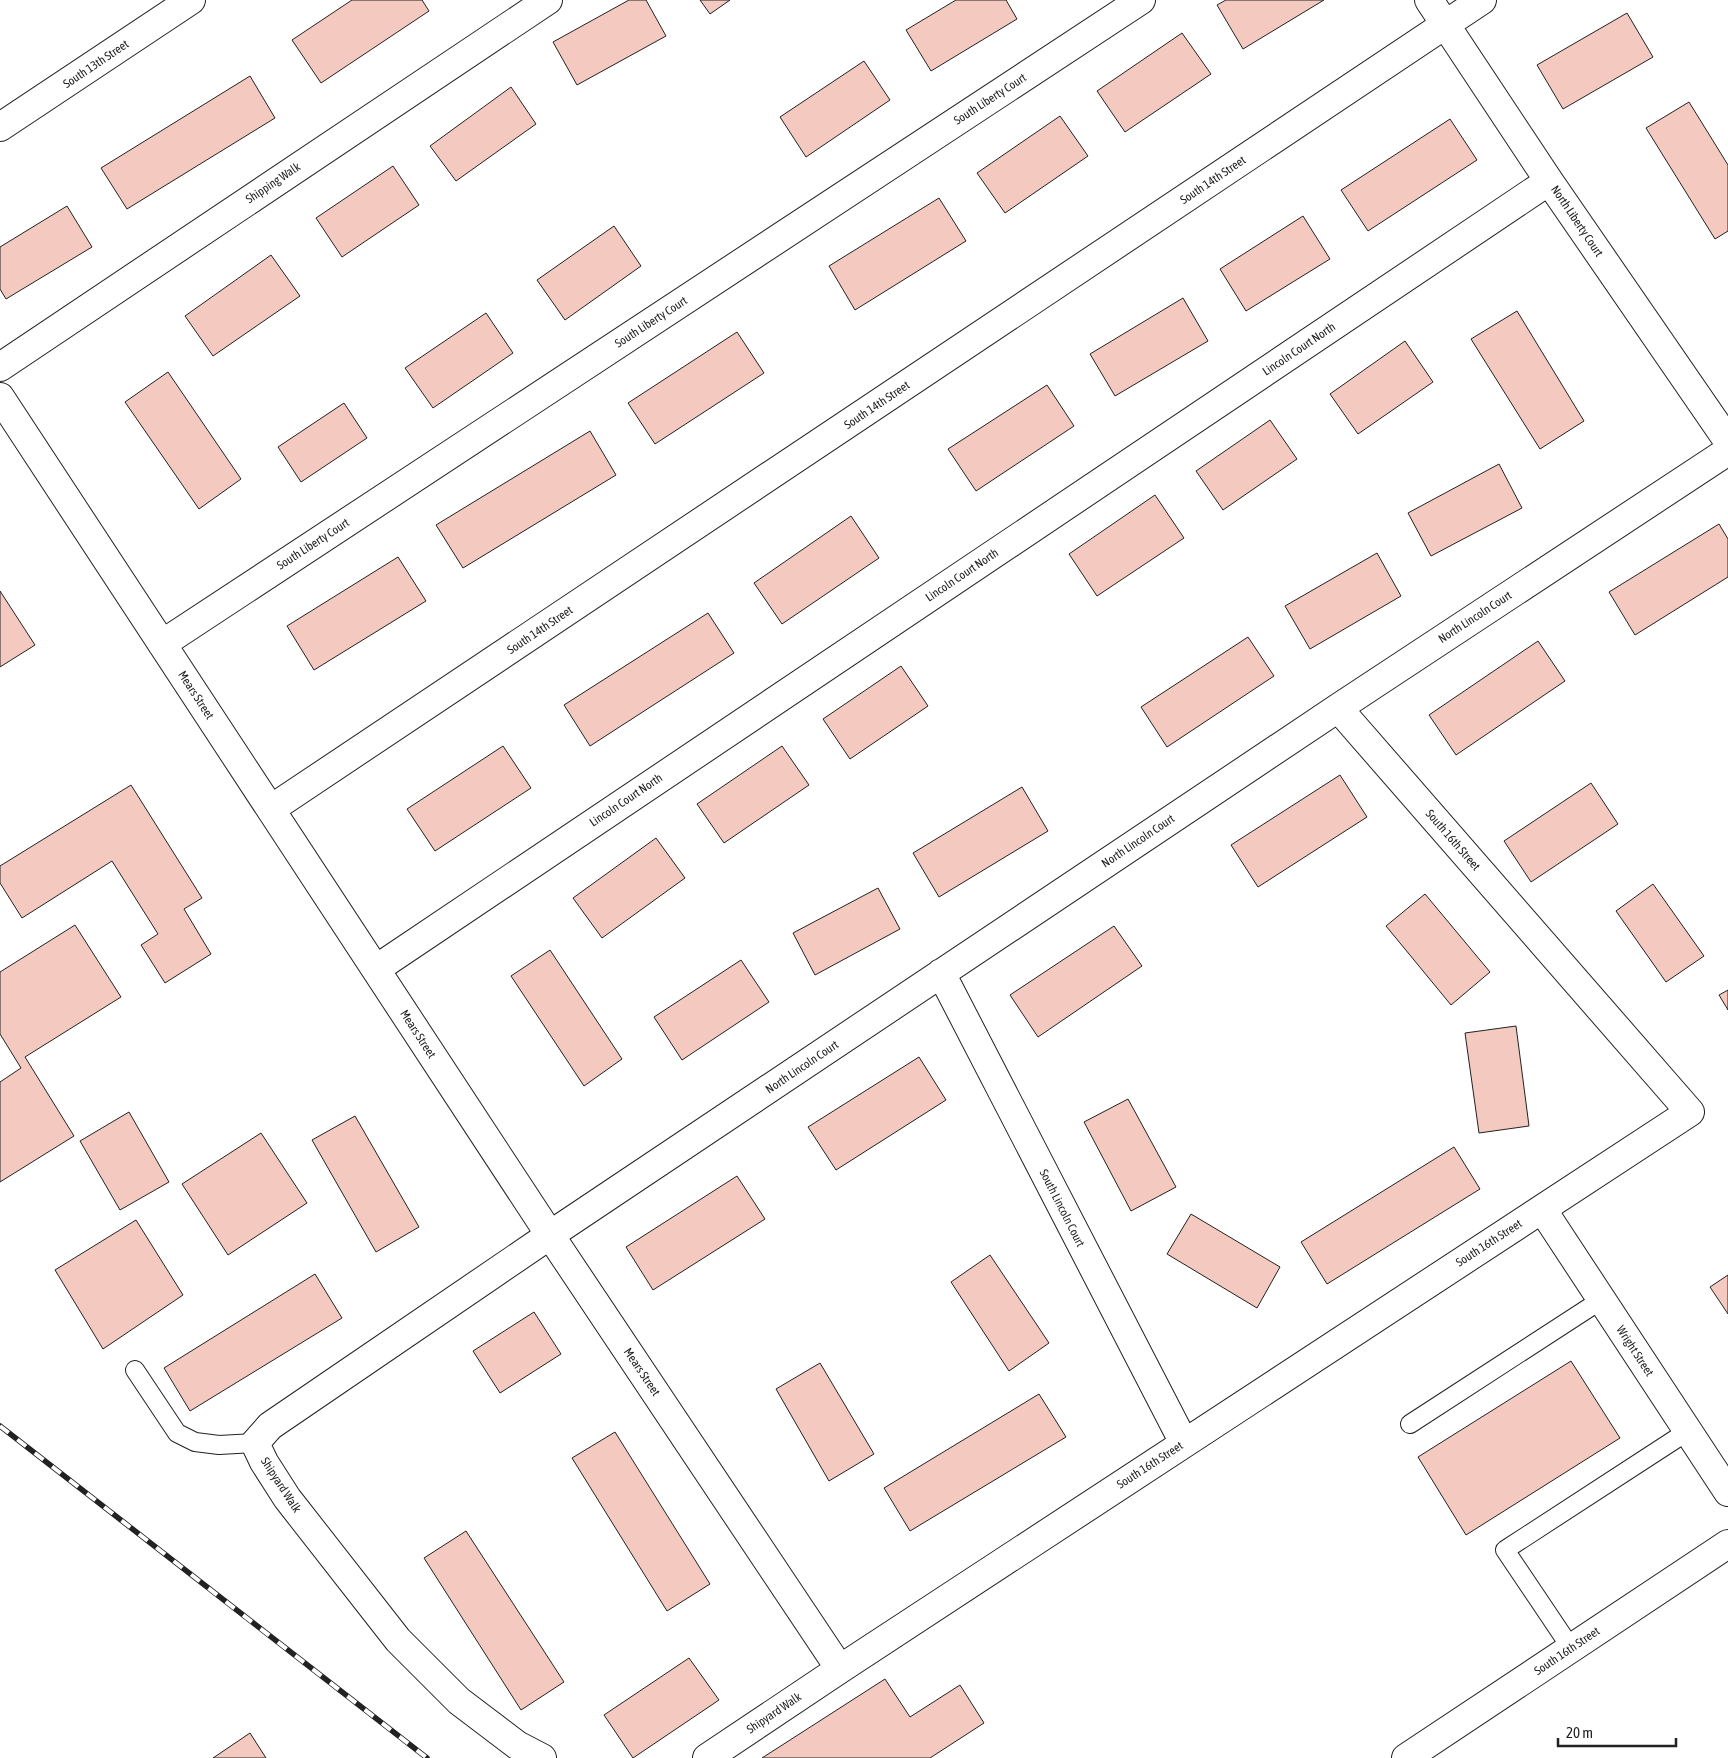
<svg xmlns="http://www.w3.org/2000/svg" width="1728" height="1758" viewBox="0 0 1728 1758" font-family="'Asap Condensed',sans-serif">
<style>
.building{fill:#f3c9c0;stroke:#222}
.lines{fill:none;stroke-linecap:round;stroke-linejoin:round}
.service-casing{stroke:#222;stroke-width:20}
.minor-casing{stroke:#222;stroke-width:30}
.secondary-casing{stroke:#222;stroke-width:30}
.service{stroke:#fff;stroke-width:18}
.minor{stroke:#fff;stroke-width:28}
.secondary{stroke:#fff;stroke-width:28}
.rail-casing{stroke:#222;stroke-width:5.5}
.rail{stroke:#fff;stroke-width:4;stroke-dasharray:11;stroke-linecap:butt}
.labels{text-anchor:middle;stroke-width:4;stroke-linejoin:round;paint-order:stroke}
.street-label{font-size:12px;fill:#222;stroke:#fff}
</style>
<rect width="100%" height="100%" fill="#fff"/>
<path class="building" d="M352 0H422L429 11 321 83 292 40Z
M629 0H646L666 36 577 85 553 42Z
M700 0H730L710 14Z
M956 0H1006L1017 19 931 71 906 30Z
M1226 0H1324L1243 49 1217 5Z
M1627 13 1653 57 1563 109 1537 65Z
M1182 33 1211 74 1125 132 1097 91Z
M864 61 890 100 806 157 780 117Z
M250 76 275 118 127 209 101 168Z
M511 87 536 124 456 181 430 146Z
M1689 102 1728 165V231L1715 239 1646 128Z
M1060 116 1088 156 1005 213 977 173Z
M1450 119 1477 160 1368 231 1341 190Z
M393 166 419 205 342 257 316 218Z
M939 198 966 241 855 310 829 266Z
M67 206 92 247 6 299 0 289V247Z
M1303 216 1330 259 1246 311 1220 269Z
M614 226 641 266 565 320 537 280Z
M271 255 300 296 213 356 185 316Z
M1183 298 1208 341 1115 396 1090 354Z
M1517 311 1584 421 1540 449 1471 339Z
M486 313 513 353 433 408 405 368Z
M737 332 764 373 655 444 628 403Z
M1405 341 1433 382 1358 434 1330 394Z
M168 372 241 479 199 509 125 402Z
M1047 385 1074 426 976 491 948 449Z
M344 403 367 438 301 482 278 447Z
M1270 420 1297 459 1223 510 1196 471Z
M590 431 616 475 463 568 436 525Z
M1499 464 1522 508 1431 556 1408 513Z
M1155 495 1184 538 1097 596 1069 554Z
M851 516 879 558 782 624 754 583Z
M1719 524 1728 539V577L1635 635 1609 592Z
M1377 553 1401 596 1310 649 1285 606Z
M398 557 426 601 314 670 287 626Z
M0 591 35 645 0 667Z
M708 613 734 653 590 746 564 705Z
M1248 637 1274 676 1167 747 1141 707Z
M1538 641 1565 681 1456 755 1429 715Z
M901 666 928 706 850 759 823 719Z
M503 746 531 788 435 851 407 809Z
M782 746 809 785 724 843 697 804Z
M1340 775 1367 817 1258 887 1231 845Z
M1591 783 1618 824 1531 882 1504 841Z
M131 785 202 898 184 909 211 954 165 983 141 945 158 934 112 861 22 918 0 883V866Z
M1022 787 1048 831 939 897 913 853Z
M656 838 685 878 602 938 573 898Z
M1653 884 1704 956 1666 982 1616 911Z
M878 888 900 929 815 975 793 933Z
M1425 894 1490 972 1451 1005 1386 926Z
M75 925 121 997 25 1057 74 1136 0 1182V1082L21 1068 0 1034V972Z
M1114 926 1142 966 1038 1037 1010 995Z
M550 950 622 1059 584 1086 511 976Z
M741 960 769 1002 682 1060 654 1017Z
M1728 990V1010L1719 995Z
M1516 1026 1529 1126 1479 1133 1465 1033Z
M919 1057 946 1100 836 1170 808 1127Z
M1128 1099 1176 1187 1131 1211 1084 1122Z
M129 1112 169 1182 120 1210 80 1141Z
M355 1116 419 1227 376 1252 312 1140Z
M261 1133 307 1203 228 1255 182 1184Z
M1454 1147 1480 1189 1327 1284 1301 1242Z
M737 1176 765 1219 653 1290 626 1247Z
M1191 1214 1280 1267 1257 1308 1167 1254Z
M136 1220 183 1295 103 1349 55 1270Z
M990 1255 1049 1343 1009 1371 951 1282Z
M315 1274 342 1318 190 1411 164 1368Z
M1728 1275V1314L1710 1287Z
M534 1312 561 1354 500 1393 473 1351Z
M1571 1361 1620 1438 1466 1535 1418 1457Z
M820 1363 874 1454 829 1481 776 1389Z
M1039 1394 1066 1437 910 1531 884 1488Z
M615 1432 710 1584 667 1611 572 1458Z
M466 1531 564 1682 521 1710 424 1558Z
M689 1658 719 1700 633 1758 604 1715Z
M885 1679 910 1717 960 1685 984 1723 930 1758H762Z
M250 1733 266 1758H213Z"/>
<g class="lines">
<g class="service-casing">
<path id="service" d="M135 1370 177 1433 195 1442 219 1445 255 1443
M1410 1424 1601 1300
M1571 1648 1505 1550 1688 1431"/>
</g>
<g class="minor-casing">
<path id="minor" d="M1429 0 1549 181 1728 441
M0 127 191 0
M0 367 548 0
M0 397 550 1235 840 1669
M162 644 1141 0
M271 809 1482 0
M376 969 1549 181
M941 973 1184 1443
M1542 1209 1728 1492
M542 1758 517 1745 459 1701 398 1640 287 1498 264 1462 255 1443 270 1426 550 1235 1338 708 1728 451
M707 1758 840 1669 1690 1112 1338 708"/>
</g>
<g class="secondary-casing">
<path id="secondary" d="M1406 1758 1728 1544"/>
</g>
<use href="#service" class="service"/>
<use href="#minor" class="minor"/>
<use href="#secondary" class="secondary"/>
<g class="rail-casing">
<path id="rail" d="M0 1426 427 1758"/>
</g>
<use href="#rail" class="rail"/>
</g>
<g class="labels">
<g class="street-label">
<text transform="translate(96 64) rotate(-34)" y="4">South 13th Street</text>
<text transform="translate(990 99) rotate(-33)" y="4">South Liberty Court</text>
<text transform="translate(1213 180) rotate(-34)" y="4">South 14th Street</text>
<text transform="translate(273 183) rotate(-34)" y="4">Shipping Walk</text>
<text transform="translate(1577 221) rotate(56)" y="4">North Liberty Court</text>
<text transform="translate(651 322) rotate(-33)" y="4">South Liberty Court</text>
<text transform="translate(1299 349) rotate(-34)" y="4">Lincoln Court North</text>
<text transform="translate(877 405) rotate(-34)" y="4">South 14th Street</text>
<text transform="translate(313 544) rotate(-33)" y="4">South Liberty Court</text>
<text transform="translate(962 575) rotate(-34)" y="4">Lincoln Court North</text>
<text transform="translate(1475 617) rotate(-33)" y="4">North Lincoln Court</text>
<text transform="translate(540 630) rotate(-34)" y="4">South 14th Street</text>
<text transform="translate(196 695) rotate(57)" y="4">Mears Street</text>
<text transform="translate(626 800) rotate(-34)" y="4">Lincoln Court North</text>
<text transform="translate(1453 840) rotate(49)" y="4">South 16th Street</text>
<text transform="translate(1138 841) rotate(-34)" y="4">North Lincoln Court</text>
<text transform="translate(418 1034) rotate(57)" y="4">Mears Street</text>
<text transform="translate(802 1067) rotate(-34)" y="4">North Lincoln Court</text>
<text transform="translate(1062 1208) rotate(63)" y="4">South Lincoln Court</text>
<text transform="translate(1489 1243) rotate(-33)" y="4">South 16th Street</text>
<text transform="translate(1635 1351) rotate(57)" y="4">Wright Street</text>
<text transform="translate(642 1372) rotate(56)" y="4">Mears Street</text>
<text transform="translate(1150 1465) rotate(-33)" y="4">South 16th Street</text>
<text transform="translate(281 1485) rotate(57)" y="4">Shipyard Walk</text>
<text transform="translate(1567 1651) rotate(-34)" y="4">South 16th Street</text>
<text transform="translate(774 1713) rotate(-34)" y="4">Shipyard Walk</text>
</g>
</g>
<path d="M1558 1738v8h118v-8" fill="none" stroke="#222222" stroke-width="2.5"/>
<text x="1566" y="1738" font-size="15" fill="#222222" stroke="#ffffff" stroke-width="4" paint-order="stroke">20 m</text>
</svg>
